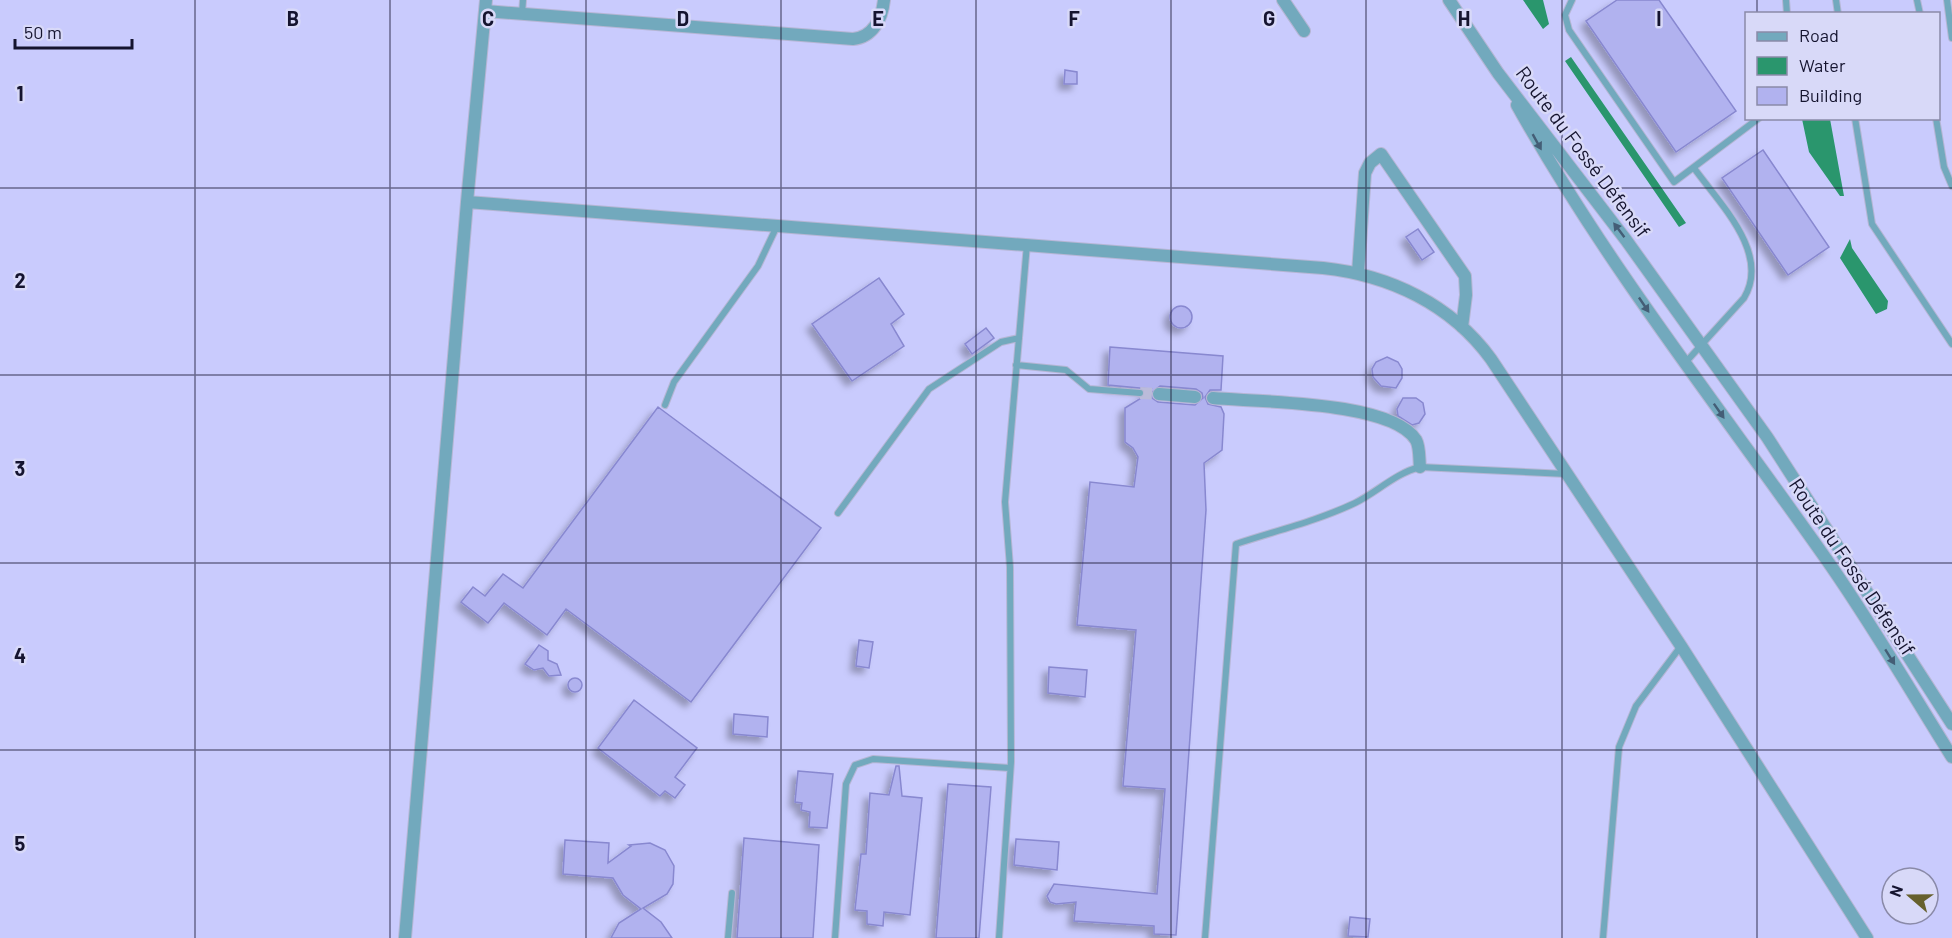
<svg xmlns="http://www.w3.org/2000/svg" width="1952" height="938" viewBox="0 0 1952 938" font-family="Barlow,sans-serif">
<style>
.built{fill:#c9cbfd;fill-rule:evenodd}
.water{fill:#2a966d}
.building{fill:#b1b2ef;stroke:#8888d0;stroke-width:1.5;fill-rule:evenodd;filter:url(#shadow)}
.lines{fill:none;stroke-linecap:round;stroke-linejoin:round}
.street-tunnel{stroke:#bbbbda;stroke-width:12;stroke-dasharray:12 6;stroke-linecap:butt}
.lane-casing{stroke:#b5b6d4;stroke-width:8}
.street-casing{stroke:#b5b6d4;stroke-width:14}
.lane{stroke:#72a9bd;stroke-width:6}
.street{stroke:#72a9bd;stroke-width:12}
.oneway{fill:#445e76}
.grid{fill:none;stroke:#15142f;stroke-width:1.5;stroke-opacity:0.55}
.labels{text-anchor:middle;stroke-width:5;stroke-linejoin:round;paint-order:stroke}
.street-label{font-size:20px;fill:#15142f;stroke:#d8d9f8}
.grid-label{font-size:20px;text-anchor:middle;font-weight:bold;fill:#15142f;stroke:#d8d9f8;stroke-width:5;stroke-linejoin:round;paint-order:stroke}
</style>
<defs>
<filter id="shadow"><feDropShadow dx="-5.5" dy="5.5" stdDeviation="3" flood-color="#0004"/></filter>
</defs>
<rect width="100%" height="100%" fill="#d8d9f8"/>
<path class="built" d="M0 0H1952V938H0ZM1746 14H1938V118H1746ZM1892 878H1928V914H1892Z"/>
<path class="water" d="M1523 0H1543L1549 24 1543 29Z
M1571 57 1686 223 1679 227 1565 61Z
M1802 119H1830L1844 196H1840L1809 152Z
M1850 239 1852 248 1888 301 1887 309 1876 314 1840 258Z"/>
<path class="building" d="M1617 0H1659L1736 111 1676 152 1586 21Z
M1065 70 1077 72V84H1064Z
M1763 150 1829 247 1788 275 1722 178Z
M1418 229 1434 252 1422 260 1406 237Z
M879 278 904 314 891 324 904 346 852 381 812 324Z
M1170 317a11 11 0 1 1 22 0a11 11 0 1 1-22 0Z
M986 328 994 338 972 354 965 344Z
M1110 347 1223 356 1221 390H1210L1205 397 1208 404 1221 407 1224 414 1222 450 1204 463 1206 510 1176 935 1154 934V926L1074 921 1076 902 1056 904 1050 902 1047 896 1054 884 1157 894 1165 789 1123 786 1136 630 1077 625 1090 482 1134 487 1138 457 1133 448 1125 442V408L1143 397 1151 389 1108 385ZM1160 386 1196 389 1202 393 1203 398 1195 405 1158 402 1152 398 1151 393Z
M1387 357 1398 362 1402 369V378L1396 388 1381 386 1373 377 1372 369 1376 362Z
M1403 398H1416L1423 403 1425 414 1419 423 1412 425 1398 416 1397 409Z
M658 407 821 528 691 702 566 609 547 635 504 603 488 623 461 602 473 587 485 596 503 574 523 588Z
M859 640 873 642 869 668 856 666Z
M539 645 548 651V660L557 664 561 675 549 676 543 668 534 670 525 664Z
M1049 667 1087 670 1085 697 1048 693Z
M568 685a7 7 0 1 1 14 0a7 7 0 1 1-14 0Z
M634 700 697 748 675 777 685 785 675 798 665 791 660 796 598 748Z
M734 714 768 717 767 737 733 734Z
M896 766H899L902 796 922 798 910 915 884 912 883 926 867 924V911L855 910 861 854H866L870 793 889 795Z
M798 771 833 774 827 828 809 827 810 812 801 810 802 803 795 802Z
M948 784 991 787 979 938H936Z
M744 838 819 845 813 938H737Z
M1016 839 1059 842 1057 870 1014 865Z
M565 840 609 843 608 863 631 846 629 845 650 843 665 850 674 866 673 884 667 894 643 908 661 922 672 938H611L619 923 641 909 623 895 613 878 563 874Z
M1350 917 1370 919 1368 937 1348 936Z"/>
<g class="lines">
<path class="street-tunnel" d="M1140 393 1159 394"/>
<g class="lane-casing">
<path id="lane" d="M1572 0 1565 15 1569 30 1674 182 1759 118
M1786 0 1787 14
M1836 0 1838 14
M1917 0 1920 14
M1947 0 1952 38
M522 14 523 0
M1855 118 1872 224 1952 344
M1936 118 1944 167 1952 186
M1685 363 1744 298C1771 253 1719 203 1694 168
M1016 365 1066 370 1089 389 1140 393
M665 405 674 382 758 266 777 226
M838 513 929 389 1001 342 1019 338
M728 938 732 893
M835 938 846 784 855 765 873 759 1010 768
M999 938 1011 762 1010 567 1005 502 1027 244
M1205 938 1236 544C1275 531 1317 521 1355 503 1377 492 1396 473 1420 467L1566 474
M1603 938 1619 747 1636 706 1681 646"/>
</g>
<g class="street-casing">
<path id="street" d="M1283 0 1304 31
M1449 0 1498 73 1626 240 1767 437 1952 724
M485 11 853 39C873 37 882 19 884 0
M1517 105C1608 268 1724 413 1831 566 1874 628 1912 693 1952 757
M467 202 486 0
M1358 273 1365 173 1370 163 1381 154 1465 276 1466 295 1462 327
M1159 394 1195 397
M1213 398C1257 402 1392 401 1416 440 1420 447 1419 459 1420 467
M405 938 467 202 1323 268C1389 275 1451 304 1491 359L1681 646 1867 938"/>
</g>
<use href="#lane" class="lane"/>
<use href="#street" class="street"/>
</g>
<defs><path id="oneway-solid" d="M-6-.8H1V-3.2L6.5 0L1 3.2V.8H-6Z" transform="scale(1.5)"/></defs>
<g class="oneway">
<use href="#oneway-solid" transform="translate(1537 142) rotate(61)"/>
<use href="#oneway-solid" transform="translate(1619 230) rotate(-127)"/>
<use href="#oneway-solid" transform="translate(1644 305) rotate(56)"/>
<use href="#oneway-solid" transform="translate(1719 411) rotate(55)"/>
<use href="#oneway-solid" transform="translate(1890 657) rotate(58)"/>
</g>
<path class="grid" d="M195 0V938M390 0V938M586 0V938M781 0V938M976 0V938M1171 0V938M1366 0V938M1562 0V938M1757 0V14M1757 118V938M0 188H1952M0 375H1952M0 563H1952M0 750H1952"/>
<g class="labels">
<g class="street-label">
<text transform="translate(1583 152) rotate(53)" y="7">Route du Fossé Défensif</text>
<text transform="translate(1852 567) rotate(56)" y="7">Route du Fossé Défensif</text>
</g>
</g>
<g class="grid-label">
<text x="293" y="26">B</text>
<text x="488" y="26">C</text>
<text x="683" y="26">D</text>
<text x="878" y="26">E</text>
<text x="1074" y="26">F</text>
<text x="1269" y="26">G</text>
<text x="1464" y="26">H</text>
<text x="1659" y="26">I</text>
<text x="20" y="101">1</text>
<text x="20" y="288">2</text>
<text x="20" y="476">3</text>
<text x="20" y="663">4</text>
<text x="20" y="851">5</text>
</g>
<rect x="1745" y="12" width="195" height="108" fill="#d8d9f8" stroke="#8a8aa8" stroke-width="1.5"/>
<rect x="1757" y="32" width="30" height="9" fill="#72a9bd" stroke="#8a8aa8" stroke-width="1.5"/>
<text x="1799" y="42" font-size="18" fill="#15142f">Road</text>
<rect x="1757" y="57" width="30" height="18" fill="#2a966d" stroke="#8a8aa8" stroke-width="1.5"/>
<text x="1799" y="72" font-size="18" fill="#15142f">Water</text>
<rect x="1757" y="87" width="30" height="18" fill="#b1b2ef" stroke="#8a8aa8" stroke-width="1.5"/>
<text x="1799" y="102" font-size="18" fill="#15142f">Building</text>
<g transform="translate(1910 896) rotate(290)"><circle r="28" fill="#d8d9f8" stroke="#8a8aa8" stroke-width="1.5"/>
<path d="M0-4.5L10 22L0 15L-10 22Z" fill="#66602d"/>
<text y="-9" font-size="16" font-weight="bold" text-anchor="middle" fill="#15142f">N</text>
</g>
<path d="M15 39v9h117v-9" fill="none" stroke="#15142f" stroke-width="3"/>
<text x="24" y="39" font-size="18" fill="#15142f" stroke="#d8d9f8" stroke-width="4.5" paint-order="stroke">50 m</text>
</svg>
